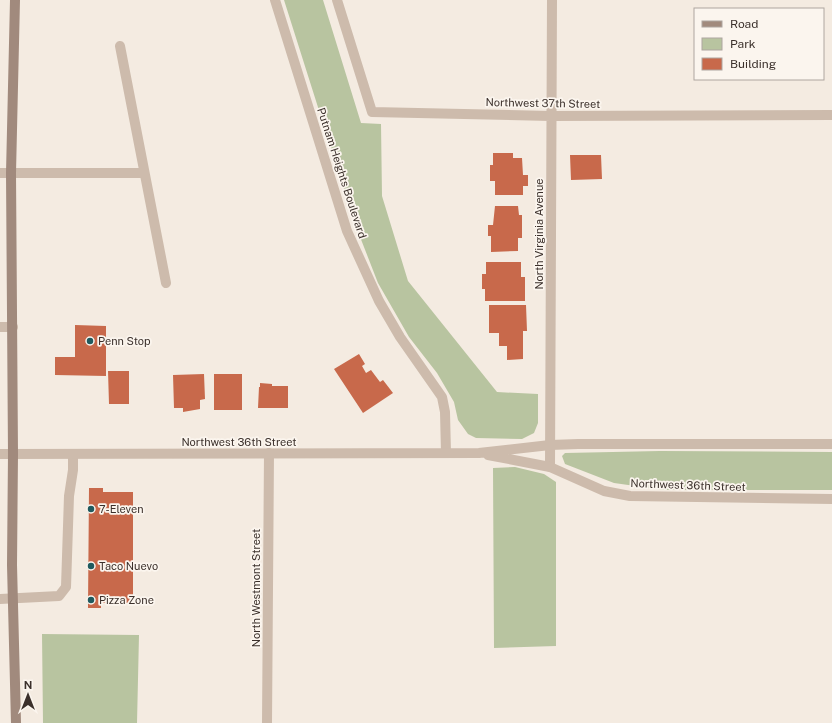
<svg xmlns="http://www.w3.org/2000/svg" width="832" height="723" viewBox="0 0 832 723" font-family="'Public Sans',sans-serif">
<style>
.green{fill:#b8c4a0}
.building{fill:#c8694b}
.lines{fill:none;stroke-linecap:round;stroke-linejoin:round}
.service{stroke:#cdbbac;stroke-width:10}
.minor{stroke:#cdbbac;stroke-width:10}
.tertiary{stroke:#cdbbac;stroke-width:10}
.secondary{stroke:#a18a7d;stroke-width:10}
.poi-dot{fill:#1f5a5e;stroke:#fbf5ee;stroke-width:1.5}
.labels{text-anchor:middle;stroke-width:3.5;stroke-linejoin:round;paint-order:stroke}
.street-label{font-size:11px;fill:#3b302b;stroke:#fbf5ee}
.poi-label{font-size:11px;fill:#3b302b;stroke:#fbf5ee;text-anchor:start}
</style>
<rect width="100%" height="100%" fill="#f4ebe1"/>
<path class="green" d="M284 0H323L361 123 381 124 382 196 408 281 497 392 538 394V423L534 433 522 439 476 438 468 434 458 420 454 402 437 373 409 337 378 283 355 224Z
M660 451 832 452V490H664L614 483 565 464 562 456 565 453Z
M515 467 544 474 556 482V646L494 648 493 468Z
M42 634 139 635 137 723H43Z"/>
<path class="building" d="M493 153H513V158H522L523 175H528V186H523V195H495V181H490V165H493Z
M570 155H601L602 179 571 180Z
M495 206H518L519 215H522V238H518V251L491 252V236H488V225H493Z
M486 262H521V277H525V301H485V289H482V274H486Z
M489 305H526L527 331H523V359L507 360V346H499V333H489Z
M75 325 106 326V376L55 375V357H75Z
M359 354 365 364 362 366 366 373 371 370 380 382 383 380 393 393 363 413 334 369Z
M108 371H129V404H109Z
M204 374 205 399 200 400V409L183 412V408H174L173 375Z
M214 374H242V410H214Z
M260 383 272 384V386H288V408H258L259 387H260Z
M89 488H103V492H133V603H101V608H88Z"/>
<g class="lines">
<path class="service" d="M120 46 166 283
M11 173H143
M0 327H13
M0 599 59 596 66 587 69 496 73 470V454"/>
<path class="minor" d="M275 0 347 231 379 301 400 337 442 397 445 412 446 453
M337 0 372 112 551 116 832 115
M0 173H11
M550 467 552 0
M267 723 269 453"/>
<path class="tertiary" d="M0 454 479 453 550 445 578 444H832
M488 455 550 467 604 491 630 496 832 499"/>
<path class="secondary" d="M15 0 11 173 13 454 12 565 16 723"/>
</g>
<g class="poi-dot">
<circle cx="90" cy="341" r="4"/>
<circle cx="91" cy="509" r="4"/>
<circle cx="91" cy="566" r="4"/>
<circle cx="91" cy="600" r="4"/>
</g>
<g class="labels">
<g class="street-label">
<text transform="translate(543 103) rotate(1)" y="4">Northwest 37th Street</text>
<text transform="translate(342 173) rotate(72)" y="4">Putnam Heights Boulevard</text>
<text transform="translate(539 234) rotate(-90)" y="4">North Virginia Avenue</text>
<text x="239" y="446">Northwest 36th Street</text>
<text transform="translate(688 485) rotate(2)" y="4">Northwest 36th Street</text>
<text transform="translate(256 588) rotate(-90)" y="4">North Westmont Street</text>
</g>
<g class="poi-label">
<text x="98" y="345">Penn Stop</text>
<text x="99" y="513">7-Eleven</text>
<text x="99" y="570">Taco Nuevo</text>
<text x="99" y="604">Pizza Zone</text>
</g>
</g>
<rect x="694" y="8" width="130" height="72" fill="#fbf5ee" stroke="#aea6a0"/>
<rect x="702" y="21" width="20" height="6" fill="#a18a7d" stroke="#aea6a0"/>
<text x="730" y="28" font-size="12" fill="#3b302b">Road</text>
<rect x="702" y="38" width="20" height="12" fill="#b8c4a0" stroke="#aea6a0"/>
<text x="730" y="48" font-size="12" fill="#3b302b">Park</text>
<rect x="702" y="58" width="20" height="12" fill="#c8694b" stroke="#aea6a0"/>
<text x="730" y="68" font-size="12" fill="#3b302b">Building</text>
<g transform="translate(28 695)" stroke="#fbf5ee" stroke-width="3" paint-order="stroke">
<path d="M0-3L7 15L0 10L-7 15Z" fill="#3b302b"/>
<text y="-6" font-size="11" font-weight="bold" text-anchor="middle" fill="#3b302b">N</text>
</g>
</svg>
